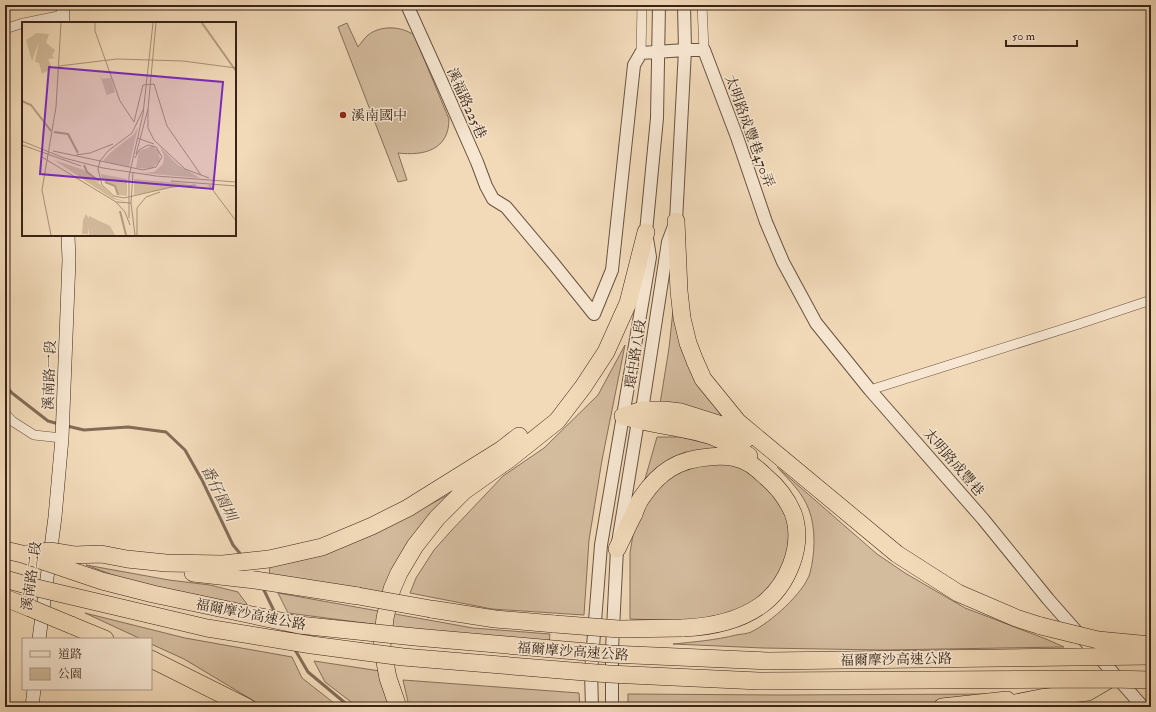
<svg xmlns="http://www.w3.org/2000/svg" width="1156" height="712" viewBox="0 0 1156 712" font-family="'IM FELL Double Pica','Noto Serif TC',serif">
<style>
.green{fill:#d3bb9d;stroke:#86705a}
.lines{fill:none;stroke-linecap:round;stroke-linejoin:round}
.stream{stroke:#836c57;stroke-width:3}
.minor-casing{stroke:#685240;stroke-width:10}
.tertiary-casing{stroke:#685240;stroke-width:14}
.secondary-casing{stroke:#3a2417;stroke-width:14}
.motorway-casing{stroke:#3a2417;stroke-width:18}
.minor{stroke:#f7e7d2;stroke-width:9}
.tertiary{stroke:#f7e7d2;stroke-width:12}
.secondary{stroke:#f7e7d2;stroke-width:13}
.motorway{stroke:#f2dab9;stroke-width:17}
.motorway-bridge-casing{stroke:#3a2417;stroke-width:18;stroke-linecap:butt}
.motorway-bridge{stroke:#f2dab9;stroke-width:17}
.poi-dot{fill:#8f2418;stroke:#f7e7d2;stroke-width:1.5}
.labels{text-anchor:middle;stroke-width:3;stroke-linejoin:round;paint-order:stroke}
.street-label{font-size:14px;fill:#3a2417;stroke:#f7e7d2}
.poi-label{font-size:14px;fill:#3a2417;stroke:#f7e7d2;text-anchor:start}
.water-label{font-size:15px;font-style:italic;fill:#5e4837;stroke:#f7e7d2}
.inset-river{fill:none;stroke:#b39c82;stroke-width:2}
.inset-road{fill:none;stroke:#a89178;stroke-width:1}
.view{fill:#7b2cbf;fill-opacity:0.15;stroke:#7b2cbf;stroke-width:2}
.inset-edge{fill:none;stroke:#3a2417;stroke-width:2}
</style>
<rect width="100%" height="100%" fill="#f2dab9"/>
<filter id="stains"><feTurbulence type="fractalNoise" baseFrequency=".005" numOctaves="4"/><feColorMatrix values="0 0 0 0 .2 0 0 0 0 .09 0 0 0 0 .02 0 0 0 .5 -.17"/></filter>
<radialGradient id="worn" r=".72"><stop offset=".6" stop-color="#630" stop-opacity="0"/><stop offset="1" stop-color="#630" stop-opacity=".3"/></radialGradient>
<path class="green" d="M347 23 358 47C361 43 364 39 368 35 381 25 401 26 414 35L449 119C449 150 424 156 398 153L407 180 398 182 338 27Z
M674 301 705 391 723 418 660 404 669 348Z
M625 345 602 460 589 540 584 615 492 609 410 593 416 578 434 550 450 532 503 476 544 448 598 395Z
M657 437H680L718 446 717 451 643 486Z
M735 463 774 492 787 516 789 532 787 557 775 579 760 597 730 614 689 621 630 619V553L635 522 652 491 688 466Z
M777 467 877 554 905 573 965 608 1046 639 1064 647 883 650 763 648 673 644C694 642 716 640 736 635 741 634 747 634 751 632 770 623 804 593 810 573 815 554 816 528 809 510 803 493 789 480 777 467Z
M455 491 384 593 269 575 270 566 396 523Z
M86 565 169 580 210 585 238 592 249 607 153 588 118 577Z
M278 593 473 628 550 634 549 643 395 627 288 613Z
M85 613 185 638 292 657 302 678 339 707H264L184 659 151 644V639H141Z
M314 661 380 671 393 707H361L355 705 325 682Z
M403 680 579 693 580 707H411L408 702Z
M628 694 778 695 993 694 921 707H628Z"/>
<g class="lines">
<path class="stream" d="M5 385 12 393 48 421 59 424
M67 426 84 430 128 427 166 432 185 450 202 480 233 545 243 557
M262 586 275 613
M294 648 308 672 350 707"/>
<g class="minor-casing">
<path id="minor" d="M702 5 704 50
M24 23 63 15
M5 29 23 23
M641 53 642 5
M870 390 1079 324 1151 300
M5 413 12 421 34 435 62 438"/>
</g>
<g class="tertiary-casing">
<path id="tertiary" d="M407 5 440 78 477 162 486 186 493 199 506 207 553 263 594 314
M594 314 612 270 634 65 641 53 685 50H704L737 137 766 222 783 262 816 323 870 390 983 519 1048 599 1143 707
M592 707 591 672 601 545 650 257 646 232 657 118 659 5
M612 707V649L617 549 638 421 642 410 668 242 676 221 685 50 684 5"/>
</g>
<g class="secondary-casing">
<path id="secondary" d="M63 5V23
M39 639 55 517 62 438 69 260 68 235
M32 707 34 689"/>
</g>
<g class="motorway-casing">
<path id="motorway" d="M676 221 679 291 682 318 688 343 695 361 703 379 738 422 897 554 958 593 1016 618 1041 626
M623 416C650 425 678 426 705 434 718 437 738 449 749 456
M623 416 642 410H664L681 412 722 425 748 438
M617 549C623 537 628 525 634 514 636 508 638 502 642 497 659 472 678 459 709 457 718 456 727 456 736 458 748 460 758 469 766 477 778 487 787 499 793 513 805 546 787 587 760 606 737 622 709 627 682 628
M74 555 101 554 127 559 166 563 223 564 269 559 322 547 372 526 408 508 501 450 519 436
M193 573 255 580 358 596
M5 598 30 608
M431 609 495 619 555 624
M71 625 105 639
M151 659 247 707
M398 707 388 678 382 646 385 618 392 589 399 573 415 546 437 518 464 491 508 460 557 421 583 387 606 352 628 303 646 232
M942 707 1007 700
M995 707 1040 698 1088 692 1110 679"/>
</g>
<use href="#minor" class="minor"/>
<use href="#tertiary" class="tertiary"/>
<use href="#secondary" class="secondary"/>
<use href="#motorway" class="motorway"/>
<g class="motorway-bridge-casing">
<path id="motorway-bridge" d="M5 550 22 554 102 581 153 594 299 625 415 637 610 654 768 661 1151 656
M27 554 50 551 74 555
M5 579 37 588 207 628 312 645 403 657 609 674 759 681 1110 679 1151 680
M358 596 431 609
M30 608 71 625
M555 624 619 629 682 628
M1041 626 1098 640 1151 645"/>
</g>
<use href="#motorway-bridge" class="motorway-bridge"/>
</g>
<circle class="poi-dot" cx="343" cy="115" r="4"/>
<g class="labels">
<g class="street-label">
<text transform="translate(467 103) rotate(66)" y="5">溪福路225巷</text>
<text transform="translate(750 131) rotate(70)" y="5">太明路成豐巷470弄</text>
<text transform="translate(635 354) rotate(-81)" y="5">環中路八段</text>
<text transform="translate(49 375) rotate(-88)" y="5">溪南路一段</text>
<text transform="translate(954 462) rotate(49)" y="5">太明路成豐巷</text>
<text transform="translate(31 576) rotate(-82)" y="5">溪南路二段</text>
<text transform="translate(251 614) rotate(11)" y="5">福爾摩沙高速公路</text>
<text transform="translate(573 651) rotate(4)" y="5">福爾摩沙高速公路</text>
<text transform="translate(896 659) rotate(-1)" y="5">福爾摩沙高速公路</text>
</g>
<g class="poi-label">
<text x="351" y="120">溪南國中</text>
</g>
<g class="water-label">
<text transform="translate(219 493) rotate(63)" y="5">番仔園圳</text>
</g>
</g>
<g transform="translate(22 22)">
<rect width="214" height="214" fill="#f2dab9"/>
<path d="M15 11 27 12 24 21 33 28 30 34 33 36 26 37 30 46 20 52 17 41 13 40 17 19 10 39 4 18ZM78 53 80 57 89 56 93 70 85 73 86 77ZM116 105 107 145 81 139 88 131 112 112ZM130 124 137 129 138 139 129 147 114 146 117 129ZM138 125 156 143 178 156 120 151 132 150 141 142 142 134ZM32 138 62 148 93 176 105 180 91 177ZM79 152 105 157V174L96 173 94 164 80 158ZM112 157 167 162 112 173ZM64 192 68 198 66 212H60L61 198ZM67 194 88 204 93 213H67Z" fill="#d3bb9d"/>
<path class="inset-river" d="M180 1 214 49M0 79 9 83 29 109M32 110 46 112 56 131M62 143 65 150 77 159M83 160 93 164 96 173M98 189 104 213"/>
<path class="inset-road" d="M73 1V9L98 79 112 100M37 44 95 37 161 39 214 46M126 87V106L132 118 163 147 187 156M121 88 110 111 86 129 78 139 76 147 80 163 92 174 102 176 150 165 174 163M112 100 121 63 132 62 145 104 179 153M115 116 132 122M0 119 42 136 81 146 134 154 214 160M0 123 59 144M31 129 121 148 134 145 140 135 134 125 126 123 117 128 113 136M114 132 126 87 134 1M54 133 68 131 91 122M20 135 94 180 103 190 108 203M111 150 109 181 113 213M149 159 214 164M187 163 214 199M94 180 109 181M107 196V154L121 92 131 1M29 213 20 168 34 85 39 1M115 213V186L124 175 138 170"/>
<path class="view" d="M27 45 201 60 191 167 18 152Z"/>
<rect width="214" height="214" class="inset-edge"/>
</g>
<rect width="1156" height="712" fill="none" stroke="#f2dab9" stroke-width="20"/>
<rect x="6" y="6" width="1144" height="700" fill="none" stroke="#3a2417" stroke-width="2"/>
<rect x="10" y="10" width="1136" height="692" fill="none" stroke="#3a2417"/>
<rect x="22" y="638" width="130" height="52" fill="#f7e7d2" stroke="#ab9987"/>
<rect x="30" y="651" width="20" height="6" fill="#f7e7d2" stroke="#ab9987"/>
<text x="58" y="658" font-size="12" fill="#3a2417">道路</text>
<rect x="30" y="668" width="20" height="12" fill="#d3bb9d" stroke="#ab9987"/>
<text x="58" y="678" font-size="12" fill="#3a2417">公園</text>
<path d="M1006 40v6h71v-6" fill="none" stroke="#3a2417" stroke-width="2"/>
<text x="1012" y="40" font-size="12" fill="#3a2417" stroke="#f7e7d2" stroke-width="3" paint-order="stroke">50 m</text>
<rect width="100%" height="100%" filter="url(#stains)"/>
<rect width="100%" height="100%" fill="url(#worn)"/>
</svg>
